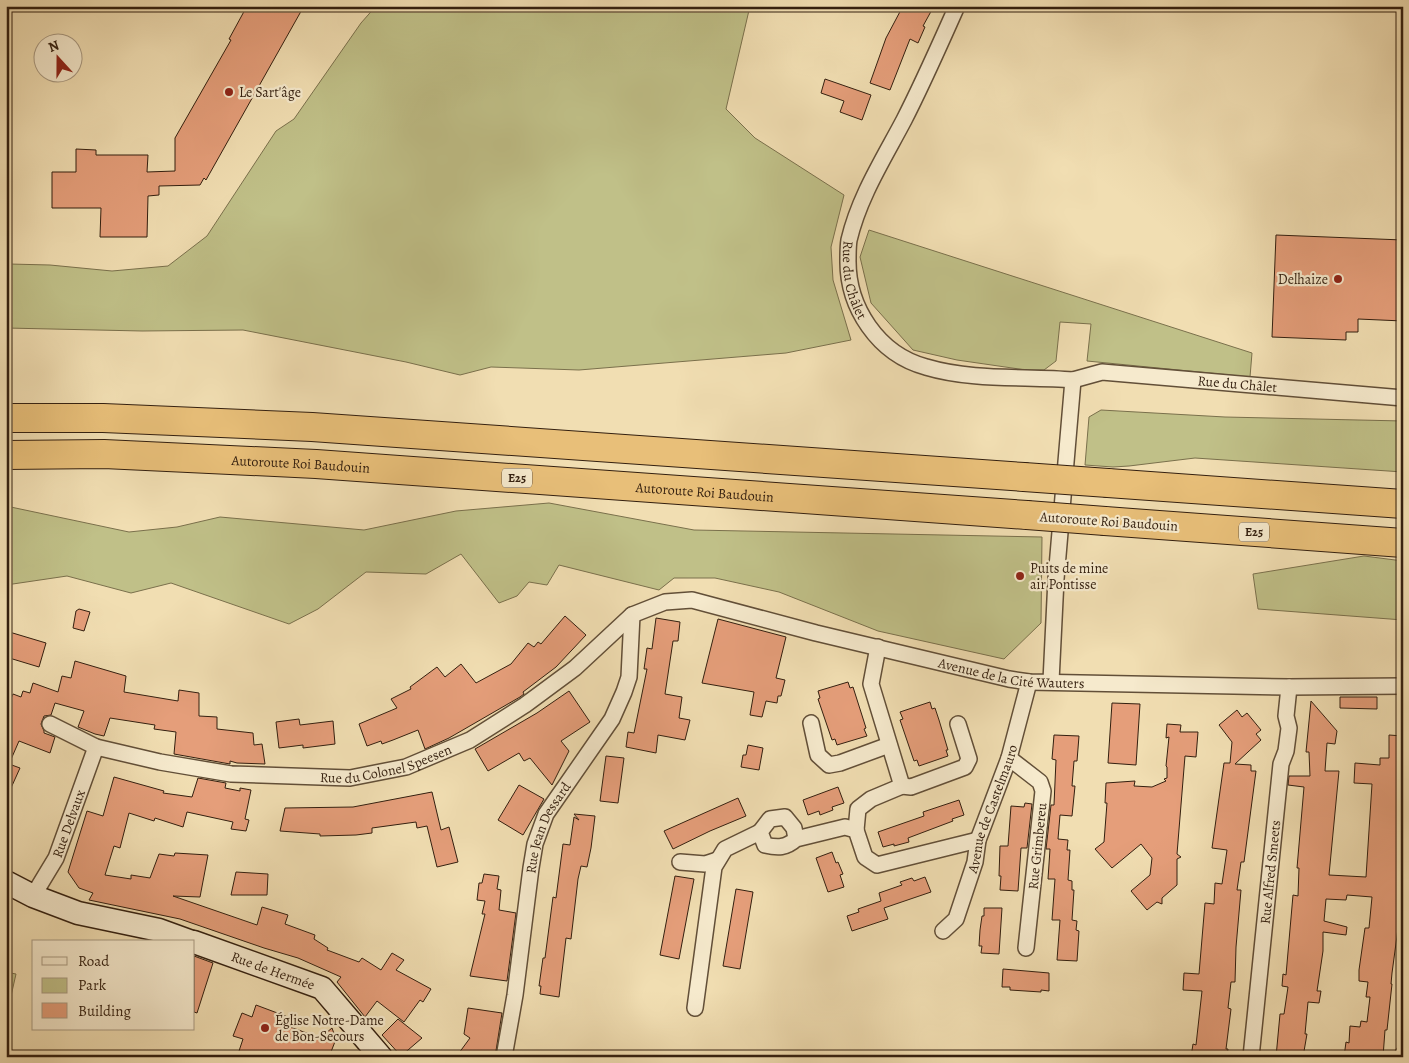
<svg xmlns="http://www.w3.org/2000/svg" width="1409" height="1063" viewBox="0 0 1409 1063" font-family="Alegreya,serif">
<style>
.green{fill:#c0c088;stroke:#7a704c}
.building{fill:#e59e7a;stroke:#331f0f}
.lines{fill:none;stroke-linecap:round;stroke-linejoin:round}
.street-casing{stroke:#624f38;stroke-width:18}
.secondary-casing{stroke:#331f0f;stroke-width:25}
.highway-casing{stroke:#331f0f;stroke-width:30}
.street{stroke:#f6eacd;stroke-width:15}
.secondary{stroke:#f6eacd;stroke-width:22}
.highway{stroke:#e8bf79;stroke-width:28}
.highway-bridge-casing{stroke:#331f0f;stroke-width:30;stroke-linecap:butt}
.highway-bridge{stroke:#e8bf79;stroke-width:28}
.poi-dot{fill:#8f2418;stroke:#f6eacd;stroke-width:2}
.labels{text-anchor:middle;stroke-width:4.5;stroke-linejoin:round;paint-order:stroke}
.shield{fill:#f6eacd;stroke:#6e5c48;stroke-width:1}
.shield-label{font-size:12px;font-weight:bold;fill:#331f0f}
.poi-label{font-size:14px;fill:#331f0f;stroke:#f6eacd;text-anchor:start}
.street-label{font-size:14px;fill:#331f0f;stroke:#f6eacd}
</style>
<rect width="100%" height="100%" fill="#f1deb2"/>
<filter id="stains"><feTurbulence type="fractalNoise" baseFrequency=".004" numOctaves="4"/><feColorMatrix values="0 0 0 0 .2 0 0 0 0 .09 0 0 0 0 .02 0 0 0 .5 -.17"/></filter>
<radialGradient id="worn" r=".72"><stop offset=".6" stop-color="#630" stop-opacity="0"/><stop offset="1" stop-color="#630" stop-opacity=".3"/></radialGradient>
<path class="green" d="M376 6H750L726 109 755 138 844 195 831 247 833 280 851 340 786 353 579 370 491 367 460 375 406 362 243 330 142 331 6 328V260L9 264 50 265 112 271 168 266 207 236 276 131 294 119 361 23Z
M869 230 1252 353 1250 377 1087 361 1091 324 1060 322 1056 361 1044 370H1026L957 360 913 350 871 303 860 257Z
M1101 410 1225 417 1403 421V472L1195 458 1129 466 1113 467 1085 465 1089 417Z
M549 503 694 530 1042 537 1041 623 1004 659 878 631 779 592 715 578H674L659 590 559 565 547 585 529 582 517 596 499 603 461 554 426 574 366 572 318 609 289 624 171 583 131 593 67 576 6 585V506L129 532 177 527 220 517 364 530 456 511Z
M1364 556 1403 561V620L1258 609 1253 574Z
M6 972 16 974 6 1018Z"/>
<path class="building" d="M247 6H304L206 180 204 178 200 185 159 186V195L148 196 147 237H100L101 208H52V172H76V149L96 150V155H148L147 172 175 171V138L231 40 229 39Z
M903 6H934L923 26 925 27 918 43 910 39 890 90 870 83 886 38Z
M825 79 871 95 862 120 840 112 844 101 821 93Z
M1276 235 1403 240V321L1358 319V332H1346V340L1272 337Z
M79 609 90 612 84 631 73 628 76 611Z
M565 616 586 635 556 667 523 692 524 694 520 697 449 738 425 749 418 730 393 740 382 744 381 741 367 746 359 724 397 708 391 699 411 689 410 687 437 667 445 677 461 664 476 683 511 664 528 643 534 647 538 642 541 644Z
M656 618 680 622 678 641H673L665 694 682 697 679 718 690 720 685 740 658 735 656 753 626 747 628 732 634 733 647 669H644L647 648 652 649Z
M718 619 786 637 776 678 785 680 781 696H778L777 703 766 701 762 717 750 715 754 692 702 683Z
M6 631 46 643 39 667 6 657Z
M75 661 126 676 124 692 178 701 179 690 199 693V716L217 717V729L253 733 254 745 262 744 265 764 237 763 230 761V764L174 754 176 732 154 729 155 725 110 718 104 736 95 734 78 727 84 711 55 703 51 715 44 716 41 724 44 731V733L55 737 50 753 19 741 9 764 20 768 6 799V737L10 728 6 726V709L13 694 21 697 23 691 30 693 33 683 58 692 62 676 71 678Z
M848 682 850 688 853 687 866 728 864 729 867 736 837 745 835 739 832 740 818 699 820 698 818 691Z
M569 691 590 722 561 741 569 751 552 785 530 758 524 761 519 753 488 771 475 749 537 713Z
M1340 697H1377V709L1340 708Z
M1311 701 1337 731 1335 744 1327 743 1325 771H1339L1329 875 1366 877 1372 784 1354 783 1355 763 1380 765V758H1389V735L1403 736V891L1392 973 1391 984H1392L1387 1030H1385L1383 1057H1344L1346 1042 1349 1043 1350 1026 1360 1027 1361 1021 1367 1022 1370 997H1366L1368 982 1359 981V970L1365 928H1369L1372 897 1347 895 1346 900 1326 899 1324 921 1347 927 1346 935 1323 932V951L1317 991H1321L1319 1003 1308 1002 1305 1034H1307L1303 1057H1276L1280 1014H1284L1288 987 1282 986 1283 974 1286 975 1293 895 1298 896 1299 868H1297L1304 787 1288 785 1289 776H1310L1309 752H1306Z
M930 702 932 709 935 708 939 720 948 750H946L948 756 919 766 917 760 914 761 900 720 903 719 900 712Z
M1112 703 1140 704 1136 765 1108 763Z
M1237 710 1242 717 1247 713 1261 730 1256 734 1261 740 1235 764 1251 765V771H1256L1244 862H1241L1237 890H1241L1236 947 1235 982H1231L1228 1008 1231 1009 1226 1049H1228L1227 1057H1191L1193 1044 1196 1045 1202 991 1183 990 1184 973 1199 974 1205 903 1214 904 1215 883 1222 884 1227 850 1212 848 1224 763H1230L1232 742 1219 725Z
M299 719 300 725 333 721 335 744 303 748V745L279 748 276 722Z
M1167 724 1181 725 1180 732H1198L1196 757 1185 756 1177 854 1181 857 1177 859V885L1162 898V904L1157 902 1147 910 1131 891 1150 875 1152 858 1141 844 1112 868 1095 849 1104 842 1107 803H1105L1106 783 1135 781 1134 786 1152 787 1166 781 1164 779 1167 778V767L1166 766 1169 737 1166 738Z
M1054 735 1079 736 1077 761H1074L1072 786H1075L1072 816 1060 815 1058 839 1068 840 1067 850H1070L1068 880 1072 881V890H1074L1072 920 1077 921 1076 930 1079 931 1077 961 1057 960 1060 920H1052L1055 879H1048L1050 849H1046L1051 805H1054L1056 760 1052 759Z
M748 745 763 748 759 770 741 767 743 755H746Z
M606 756 624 758 618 803 600 801Z
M114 777 164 791 163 793 192 797 198 778 226 783 225 788 240 791V788L251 790 245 819 249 820 246 831 231 829 233 822 187 812 183 827 155 818 154 821 129 813 120 848 114 846 105 875 131 879V875L150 878 159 854 174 856 175 853 208 855 200 897 173 896 257 925 262 907 288 915 285 924 315 935 314 939 328 948 327 950 359 962 362 958 381 970 392 953 404 960 396 970 431 989 423 1002 420 1000 404 1022 377 1001 365 1017 337 982 341 977 298 958 264 948 180 919 89 900 93 893 79 888 68 872 87 811 103 816Z
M519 785 544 799 523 835 498 820Z
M838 787 844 803 832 807 833 810 820 815 819 811 808 815 803 800Z
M432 792 441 830 449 827 458 862 437 867 427 826 417 828 416 822 372 828V833L356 835 320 836V834L280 831 285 808 353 807Z
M738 798 746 816 710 831 673 849 664 831Z
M959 800 964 815 952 819 953 821 908 838 909 842 894 846V844L883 847 878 832 924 816 923 812Z
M1025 803 1032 804 1027 848H1021L1018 891 1000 890 1001 876H999L1000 846H1008L1011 806 1024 807Z
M574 814 595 816 591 848 587 867 581 866 578 879 571 939 566 938 559 997 540 994 541 986H539L543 958H545L553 897 556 898 563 844 570 845 574 817 579 820Z
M832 852 836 863 838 862 843 874 840 875 844 887 828 892 816 858Z
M236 872 268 874 267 895H231Z
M484 874 499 876 497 889 501 890 499 910 516 913 507 981 470 976 485 914H482L485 901 477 900 479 883H482Z
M675 876 694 879 679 959 660 955Z
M925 877 931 892 884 908 888 919 852 931 847 916 859 912 858 909 881 901 879 893 902 885 900 882 912 878 914 881Z
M736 889 753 892 740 969 723 966Z
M984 908H1002L999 954 981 953 982 946H979L980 930 982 916H984Z
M194 956 213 963 197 1013 194 1012Z
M1003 969 1049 973V991L1041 990V992L1010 990V987H1002Z
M256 1005 288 1017 285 1025 320 1038 332 1028 336 1039 329 1057H237L243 1039 233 1036 242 1013 252 1017Z
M468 1008 502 1013 495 1057H456L470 1038 464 1034Z
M398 1019 422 1038 401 1056 382 1035Z"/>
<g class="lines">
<g class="street-casing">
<g id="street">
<path id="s1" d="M957 6C940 44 923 83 904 120 884 158 859 197 849 240 848 246 848 253 848 259 847 307 878 354 926 367 973 381 1024 376 1073 380L1056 579 1051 681"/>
<path id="s2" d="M1073 380 1102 372 1403 398"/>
<path d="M811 723 818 755 829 765 840 763 889 745"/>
<path id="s3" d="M50 724 96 747 160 762 231 774 350 778 406 767 470 740 525 705 575 668 632 615 665 602 692 600 816 633 1009 679 1029 682 1289 687 1403 686"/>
<path d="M1009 758 1040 782 1043 791 1026 948"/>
<path d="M902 786 911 787 965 767 969 759 958 724"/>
<path d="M856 830 858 809 871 799 902 786 871 684 878 647"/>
<path d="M796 839C786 848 778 848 765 845L760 832 770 819 785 817 794 828 796 839 845 827 856 830 865 857 877 865 978 840"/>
<path d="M680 862 705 864 717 860"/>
<path id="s4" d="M33 896 56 858 96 747"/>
<path id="s5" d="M943 931 956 919 975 862 978 840 1009 758 1029 682"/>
<path d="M695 1008 714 867 725 849 760 832"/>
<path id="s6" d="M504 1057 515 995 531 868 535 844 546 814 612 719 624 692 629 677 632 615"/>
<path id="s7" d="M1251 1057 1281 764 1286 751 1289 728 1286 716 1289 687"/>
<path d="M1402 1057 1403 1054"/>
</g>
</g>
<g class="secondary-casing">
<g id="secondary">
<path d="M6 882 33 896 78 913 159 930 192 942"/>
<path id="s8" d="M194 942 322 988 381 1057"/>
</g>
</g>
<g class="highway-casing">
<g id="highway">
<path d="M6 418H103L312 427 1024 477"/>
<path id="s9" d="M6 455 104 454 316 464 1027 515"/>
<path d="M1108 483 1403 504"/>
<path d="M1105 521 1403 543"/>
</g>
</g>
<use href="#street" class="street"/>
<use href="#secondary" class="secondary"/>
<use href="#highway" class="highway"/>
<g class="highway-bridge-casing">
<path id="highway-bridge" d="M1024 477 1108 483
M1027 515 1105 521"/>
</g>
<use href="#highway-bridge" class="highway-bridge"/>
</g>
<g class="poi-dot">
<circle cx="229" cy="92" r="5"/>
<circle cx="1338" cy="279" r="5"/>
<circle cx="1020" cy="576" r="5"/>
<circle cx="265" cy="1028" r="5"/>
</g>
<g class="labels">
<g class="shield">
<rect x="502" y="468.5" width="30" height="19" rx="4"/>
<rect x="1239" y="522.5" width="30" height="19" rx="4"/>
</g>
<g class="shield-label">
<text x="517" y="482">E25</text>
<text x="1254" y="536">E25</text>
</g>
<g class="poi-label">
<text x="239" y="97">Le Sart'âge</text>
<text x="1328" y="284" text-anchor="end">Delhaize</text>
<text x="1030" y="573">Puits de mine<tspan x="1030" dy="16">air Pontisse</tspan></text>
<text x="275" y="1025">Église Notre-Dame<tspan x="275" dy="16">de Bon-Secours</tspan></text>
</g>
<g class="street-label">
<text dy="5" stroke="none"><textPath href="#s1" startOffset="299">Rue du Châlet</textPath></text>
<text dy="5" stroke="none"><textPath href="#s2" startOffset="166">Rue du Châlet</textPath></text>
<text dy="5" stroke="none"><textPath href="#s9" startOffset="295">Autoroute Roi Baudouin</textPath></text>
<text dy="5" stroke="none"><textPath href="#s9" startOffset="700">Autoroute Roi Baudouin</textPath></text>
<text transform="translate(1109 521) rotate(4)" y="5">Autoroute Roi Baudouin</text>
<text dy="5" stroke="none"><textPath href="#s3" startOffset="1031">Avenue de la Cité Wauters</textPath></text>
<text dy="5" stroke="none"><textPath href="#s3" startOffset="346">Rue du Colonel Speesen</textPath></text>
<text dy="5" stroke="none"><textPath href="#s5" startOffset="134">Avenue de Castelmauro</textPath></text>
<text dy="5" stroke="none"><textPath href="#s4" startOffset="81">Rue Delvaux</textPath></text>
<text dy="5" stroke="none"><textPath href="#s6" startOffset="235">Rue Jean Dessard</textPath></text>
<text transform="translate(1037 846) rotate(-84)" y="5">Rue Grimbereu</text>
<text dy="5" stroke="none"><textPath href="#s7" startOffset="186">Rue Alfred Smeets</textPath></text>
<text dy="5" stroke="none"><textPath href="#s8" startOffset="84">Rue de Hermée</textPath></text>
</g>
</g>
<rect width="1409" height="1063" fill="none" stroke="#f1deb2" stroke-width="25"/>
<rect x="8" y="8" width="1394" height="1048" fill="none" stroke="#331f0f" stroke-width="2.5"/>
<rect x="12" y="12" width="1384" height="1038" fill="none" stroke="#331f0f"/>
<rect x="32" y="940" width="162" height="90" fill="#f6eacd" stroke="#a89981"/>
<rect x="42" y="957" width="25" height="8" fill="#f6eacd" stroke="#a89981"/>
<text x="78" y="966" font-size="15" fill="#331f0f">Road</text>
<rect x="42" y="978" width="25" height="15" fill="#c0c088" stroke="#a89981"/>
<text x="78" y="990" font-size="15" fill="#331f0f">Park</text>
<rect x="42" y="1003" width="25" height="15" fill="#e59e7a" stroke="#a89981"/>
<text x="78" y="1016" font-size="15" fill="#331f0f">Building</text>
<g transform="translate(58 58) rotate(339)"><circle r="24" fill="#f6eacd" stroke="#a89981"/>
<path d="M0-4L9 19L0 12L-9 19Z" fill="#8f2418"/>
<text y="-8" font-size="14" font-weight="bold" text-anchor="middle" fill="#331f0f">N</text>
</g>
<rect width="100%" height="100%" filter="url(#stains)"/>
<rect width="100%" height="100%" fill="url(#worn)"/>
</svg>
